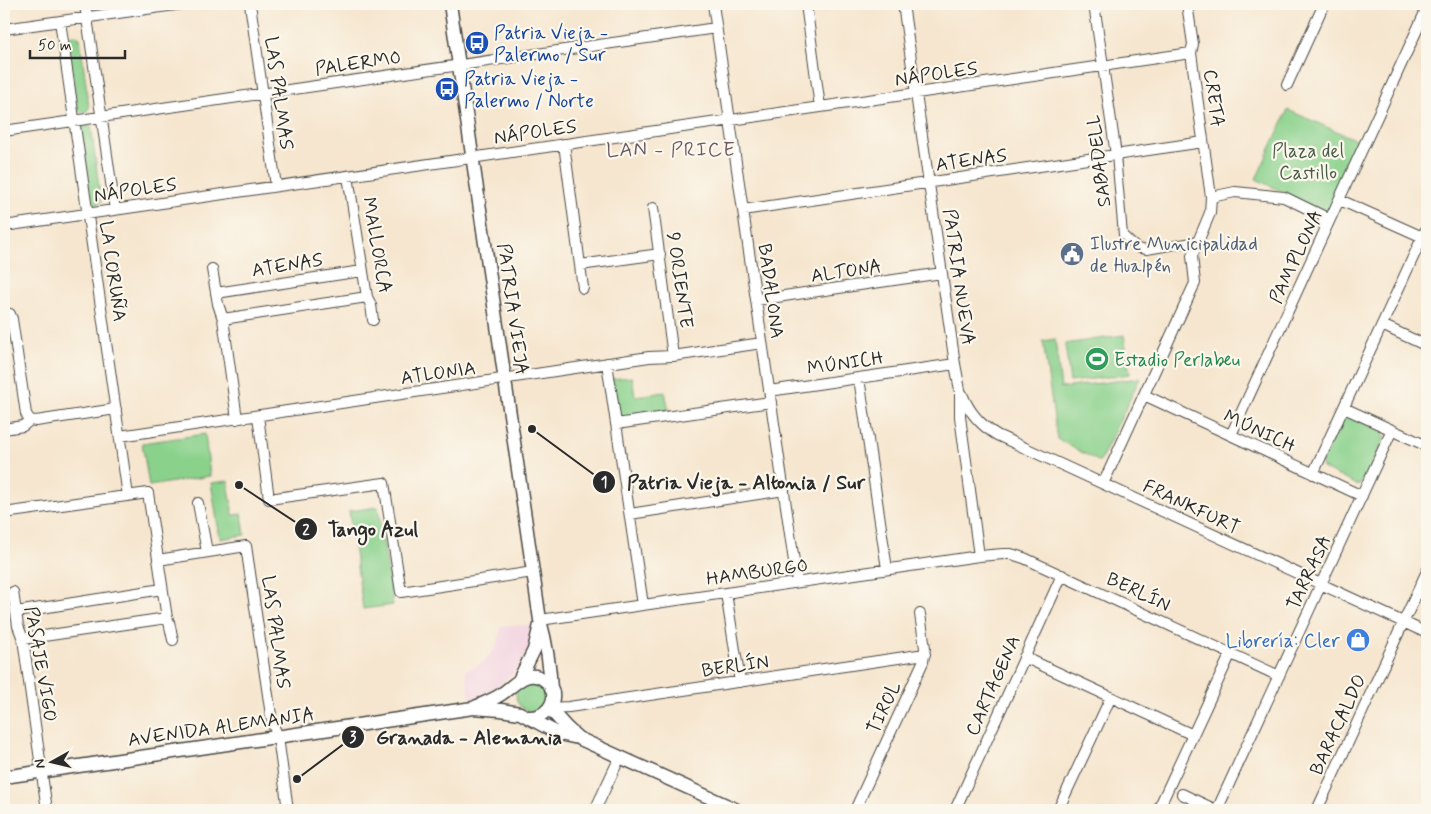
<svg xmlns="http://www.w3.org/2000/svg" width="1431" height="814" viewBox="0 0 1431 814" font-family="Mynerve,sans-serif">
<style>
.built{fill:#f2cfe0}
.green{fill:#8ad18c;stroke:#5a7e5c}
.lines{fill:none;stroke-linecap:round;stroke-linejoin:round}
.pedestrian-casing{stroke:#494744;stroke-width:10}
.minor-casing{stroke:#494744;stroke-width:12}
.tertiary-casing{stroke:#494744;stroke-width:15}
.pedestrian{stroke:#fff;stroke-width:8}
.minor{stroke:#fff;stroke-width:10}
.tertiary{stroke:#fff;stroke-width:12}
.labels{text-anchor:middle;stroke-width:4.5;stroke-linejoin:round;paint-order:stroke}
.transit-label{font-size:19px;fill:#164399;stroke:#fbf7ec;text-anchor:start}
.street-label{font-size:19px;fill:#2b2b2b;stroke:#fbf7ec}
.park-label{font-size:19px;fill:#485d48;stroke:#fbf7ec}
.service-label{font-size:19px;fill:#4e5e75;stroke:#fbf7ec;text-anchor:start}
.leisure-label{font-size:19px;fill:#27864d;stroke:#fbf7ec;text-anchor:start}
.shop-label{font-size:19px;fill:#366cbe;stroke:#fbf7ec;text-anchor:end}
.neighbourhood-label{font-size:20px;letter-spacing:1px;fill:#6c5a66;stroke:#fbf7ec}
.leader{fill:none;stroke:#2b2b2b;stroke-width:2}
.callout-dot{fill:#2b2b2b;stroke:#fbf7ec;stroke-width:2}
.mark-label{font-size:15px;text-anchor:middle;font-weight:bold;fill:#fff}
.callout-label{font-size:20px;text-anchor:middle;font-weight:bold;fill:#2b2b2b;stroke:#fbf7ec;stroke-width:4.5;stroke-linejoin:round;paint-order:stroke}
</style>
<rect width="100%" height="100%" fill="#fbf7ec"/>
<filter id="ink" filterUnits="userSpaceOnUse"><feTurbulence type="fractalNoise" baseFrequency=".02" numOctaves="2"/><feDisplacementMap in="SourceGraphic" scale="10" xChannelSelector="R" yChannelSelector="G"/><feConvolveMatrix kernelMatrix="1 2 1 2 8 2 1 2 1" color-interpolation-filters="sRGB"/></filter>
<filter id="wash" filterUnits="userSpaceOnUse"><feTurbulence type="fractalNoise" baseFrequency=".0096" numOctaves="4" result="noise"/><feDisplacementMap in="SourceGraphic" scale="20" xChannelSelector="R" yChannelSelector="G"/><feGaussianBlur stdDeviation="1.12" result="paint"/><feColorMatrix in="noise" values="0 0 0 0 0 0 0 0 0 0 0 0 0 0 0 0 0 1.4 0 .05"/><feComposite in="paint" operator="in"/></filter>
<g filter="url(#wash)">
<rect width="100%" height="100%" fill="#f6e6cf"/>
<path class="built" d="M532 625 531 643 522 661 512 675 484 695 470 699 465 670 477 666 485 660 496 647 500 634 501 626Z"/>
<path class="green" d="M72 35H75L80 38 89 108 87 111 82 112 77 110 68 40Z
M1288 110 1361 142 1328 214 1256 179Z
M85 124H87L91 126 101 202 96 205 90 203 80 128Z
M1124 335 1130 374 1070 382 1065 344Z
M1055 339 1061 388 1140 378 1100 462 1057 439 1043 341Z
M632 377 635 396 665 392 669 410 621 418 616 414 611 379Z
M1347 414 1383 432 1385 438 1363 482 1357 485 1322 468 1321 463 1342 417Z
M205 434 210 476 149 486 142 443Z
M228 481 233 515 242 514 245 535 220 539 211 483Z
M378 507 393 605 363 609 349 511Z
M516 696a15 15 0 1 1 30 0a15 15 0 1 1-30 0Z"/>
</g>
<g filter="url(#ink)">
<g class="lines">
<g class="pedestrian-casing">
<path id="pedestrian" d="M1116 155 1123 235 1137 248 1147 250 1198 241"/>
</g>
<g class="minor-casing">
<path id="minor" d="M85 4 115 210
M250 4 276 186
M713 4 797 582
M806 4 820 107
M903 4 955 364 960 390V417L979 556
M1094 4 1116 155
M60 21 128 496
M4 29 182 4
M1287 85 1324 4
M4 131 716 28
M564 144 583 288
M348 176 367 297 371 305 373 320
M1211 197 1235 192 1284 197 1323 216 1325 230
M1340 200 1427 239
M653 208 673 356
M743 210 1203 142
M4 226 1191 53
M580 265 660 254
M212 269 218 304 223 319 237 419
M216 293 362 271
M756 300 942 273
M4 313 10 314 12 319 26 414 30 420
M223 319 367 297
M1382 325 1427 346
M607 363 643 605
M859 378 887 569
M769 391 955 364
M962 394C969 412 980 425 997 435L1427 633
M1144 395 1362 496
M1344 408 1427 446
M258 416 269 499 384 483 401 592 533 572
M616 424 771 402
M4 429 23 426 30 420 36 421 116 409
M1231 435 1427 8
M120 436 649 357 673 356 762 343
M1313 474 1427 227
M1103 484 1195 283 1192 256 1210 213 1211 197 1191 53 1193 44 1187 4
M198 503 207 552
M4 513 148 493 167 618 169 622 173 640
M630 514 784 490
M158 560 246 546 272 722 278 737 288 810
M13 592 18 626 23 639 47 810
M726 593 740 682
M16 612 162 589
M540 620 979 556 1003 554H1011L1024 558 1279 676
M23 639 167 618
M1024 657 1193 735
M549 708 569 707 925 654
M1182 794 1216 810
M595 810 620 757
M855 810 923 662 925 648 920 614
M955 810 1062 575
M1058 810 1111 697
M1158 810 1231 653
M1217 810 1392 430
M1317 810 1427 571"/>
</g>
<g class="tertiary-casing">
<path id="tertiary" d="M450 4 540 620C546 642 550 666 551 689
M519 680 534 650 540 625
M475 707C484 703 492 700 500 695 513 687 526 668 543 679 563 691 551 719 528 717
M549 708 566 727 578 738
M4 777 473 708 501 710 520 713 559 734 578 738 737 810"/>
</g>
<use href="#pedestrian" class="pedestrian"/>
<use href="#minor" class="minor"/>
<use href="#tertiary" class="tertiary"/>
</g>
</g>
<defs>
<g id="bus-disc" transform="scale(1.25)"><circle r="9.5" fill="#1a4fb4" stroke="#fbf7ec"/><path d="M-5-6H5V4H4V6H2V4H-2V6H-4V4H-5ZM-3.5-4V0h7V-4ZM-3.5 1.2v1.5H-2V1.2ZM2 1.2v1.5H3.5V1.2Z" fill="#fff"/></g>
<g id="civic-disc" transform="scale(1.25)"><circle r="9.5" fill="#5c6f8a" stroke="#fbf7ec"/><path d="M-.6-6.5H3V-4.5H.6V-3L4-1V1h2V6H-6V1h2V-1L-.6-3ZM-1.2 2.5V6h2.4V2.5Z" fill="#fff"/></g>
<g id="stadium-disc" transform="scale(1.25)"><circle r="9.5" fill="#2e9e5b" stroke="#fbf7ec"/><path d="M0-5a6.5 5 0 1 0 0 10a6.5 5 0 1 0 0-10ZM-3.5-1.8h7v3.6h-7Z" fill="#fff"/></g>
<g id="shop-disc" transform="scale(1.25)"><circle r="9.5" fill="#3f7fe0" stroke="#fbf7ec"/><path d="M-5-2.5h2.3a2.7 3.5 0 0 1 5.4 0H5L5.5 6h-11ZM-1.5-2.5h3a1.5 2.3 0 0 0-3 0Z" fill="#fff"/></g>
</defs>
<g fill-rule="evenodd">
<use href="#bus-disc" x="477" y="43"/>
<use href="#bus-disc" x="447" y="89"/>
<use href="#civic-disc" x="1072" y="254"/>
<use href="#stadium-disc" x="1097" y="359"/>
<use href="#shop-disc" x="1358" y="640"/>
</g>
<g class="labels">
<g class="transit-label">
<text x="494" y="39">Patria Vieja -<tspan x="494" dy="22">Palermo / Sur</tspan></text>
<text x="464" y="85">Patria Vieja -<tspan x="464" dy="22">Palermo / Norte</tspan></text>
</g>
<g class="street-label">
<text transform="translate(358 62) rotate(-8)" y="7">PALERMO</text>
<text transform="translate(936 73) rotate(-8)" y="7">NÁPOLES</text>
<text transform="translate(280 93) rotate(82)" y="7">LAS PALMAS</text>
<text transform="translate(1215 98) rotate(82)" y="7">CRETA</text>
<text transform="translate(535 131) rotate(-8)" y="7">NÁPOLES</text>
<text transform="translate(971 159) rotate(-8)" y="7">ATENAS</text>
<text transform="translate(1098 161) rotate(-97)" y="7">SABADELL</text>
<text transform="translate(135 189) rotate(-8)" y="7">NÁPOLES</text>
<text transform="translate(378 245) rotate(80)" y="7">MALLORCA</text>
<text transform="translate(1295 256) rotate(-65)" y="7">PAMPLONA</text>
<text transform="translate(287 264) rotate(-9)" y="7">ATENAS</text>
<text transform="translate(846 270) rotate(-8)" y="7">ALTONA</text>
<text transform="translate(114 271) rotate(82)" y="7">LA CORUÑA</text>
<text transform="translate(960 277) rotate(82)" y="7">PATRIA NUEVA</text>
<text transform="translate(681 280) rotate(82)" y="7">9 ORIENTE</text>
<text transform="translate(772 291) rotate(82)" y="7">BADALONA</text>
<text transform="translate(514 309) rotate(82)" y="7">PATRIA VIEJA</text>
<text transform="translate(845 362) rotate(-8)" y="7">MÚNICH</text>
<text transform="translate(438 372) rotate(-8)" y="7">ATLONIA</text>
<text transform="translate(1260 430) rotate(25)" y="7">MÚNICH</text>
<text transform="translate(1192 506) rotate(25)" y="7">FRANKFURT</text>
<text transform="translate(757 571) rotate(-8)" y="7">HAMBURGO</text>
<text transform="translate(1308 572) rotate(-65)" y="7">TARRASA</text>
<text transform="translate(1139 591) rotate(25)" y="7">BERLÍN</text>
<text transform="translate(277 632) rotate(82)" y="7">LAS PALMAS</text>
<text transform="translate(42 664) rotate(80)" y="7">PASAJE VIGO</text>
<text transform="translate(735 665) rotate(-8)" y="7">BERLÍN</text>
<text transform="translate(992 685) rotate(-66)" y="7">CARTAGENA</text>
<text transform="translate(883 707) rotate(-65)" y="7">TIROL</text>
<text transform="translate(1337 724) rotate(-65)" y="7">BARACALDO</text>
<text transform="translate(221 726) rotate(-8)" y="7">AVENIDA ALEMANIA</text>
</g>
<g class="park-label">
<text x="1308" y="157">Plaza del<tspan x="1308" dy="22">Castillo</tspan></text>
</g>
<g class="service-label">
<text x="1090" y="250">Ilustre Municipalidad<tspan x="1090" dy="22">de Hualpén</tspan></text>
</g>
<g class="leisure-label">
<text x="1114" y="366">Estadio Perlabeu</text>
</g>
<g class="shop-label">
<text x="1340" y="647">Librería: Cler</text>
</g>
<g class="neighbourhood-label">
<text x="671" y="156">LAN - PRICE</text>
</g>
</g>
<path class="leader" d="M532 429L604 482M239 485L306 529M297 779L353 737"/>
<g class="callout-dot">
<circle cx="532" cy="429" r="5"/>
<circle cx="239" cy="485" r="5"/>
<circle cx="297" cy="779" r="5"/>
<circle cx="604" cy="482" r="12"/>
<circle cx="306" cy="529" r="12"/>
<circle cx="353" cy="737" r="12"/>
</g>
<g class="mark-label">
<text x="604" y="487">1</text>
<text x="306" y="535">2</text>
<text x="353" y="742">3</text>
</g>
<g class="callout-label">
<text x="746" y="489">Patria Vieja - Altonia / Sur</text>
<text x="373" y="536">Tango Azul</text>
<text x="469" y="744">Granada - Alemania</text>
</g>
<rect width="1431" height="814" fill="none" stroke="#fbf7ec" stroke-width="20"/>
<g transform="translate(52 762) rotate(262)" stroke="#fbf7ec" stroke-width="4" paint-order="stroke">
<path d="M0-4L9 19L0 12L-9 19Z" fill="#2b2b2b"/>
<text y="-8" font-size="14" font-weight="bold" text-anchor="middle" fill="#2b2b2b">N</text>
</g>
<path d="M30 50v8h95v-8" fill="none" stroke="#2b2b2b" stroke-width="2.5"/>
<text x="38" y="50" font-size="15" fill="#2b2b2b" stroke="#fbf7ec" stroke-width="4" paint-order="stroke">50 m</text>
</svg>
